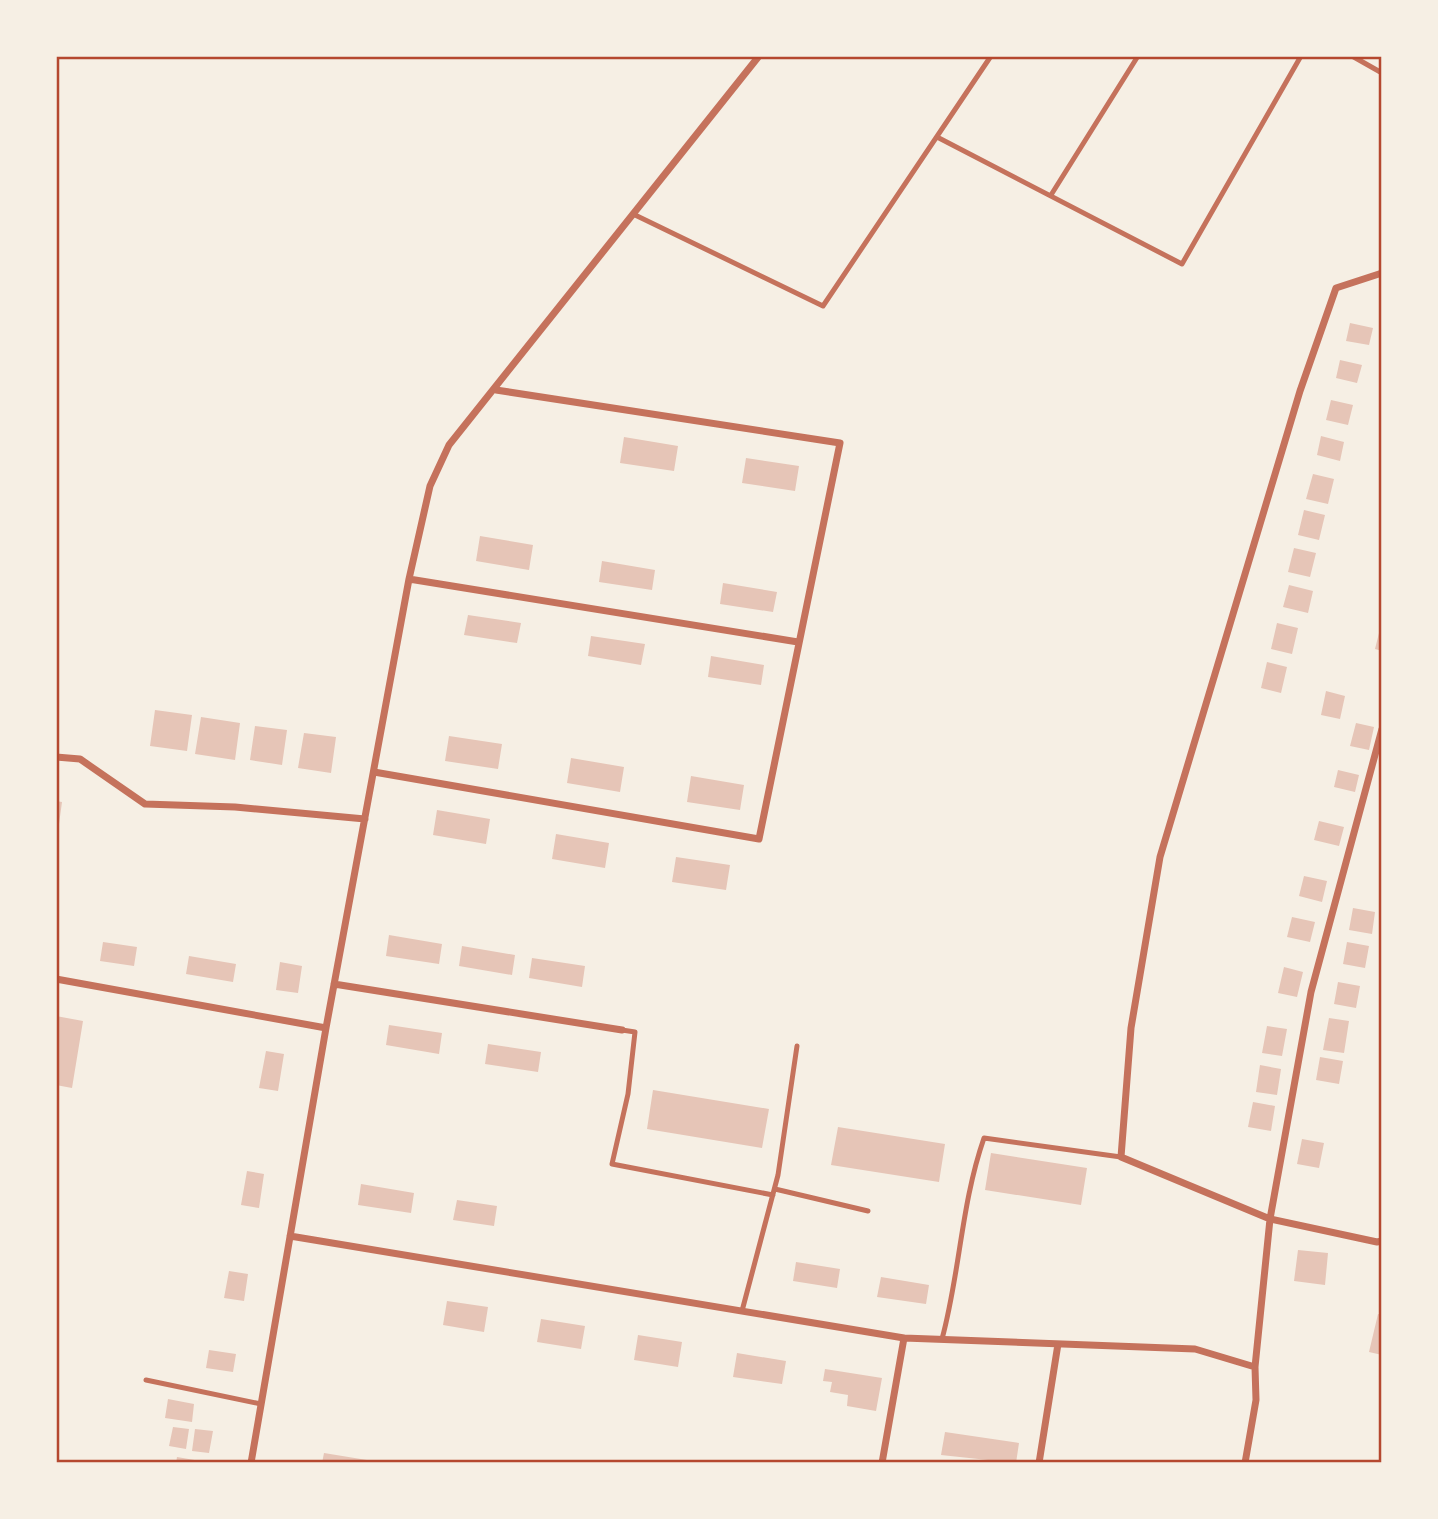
<svg xmlns="http://www.w3.org/2000/svg" width="1438" height="1519" viewBox="0 0 1438 1519" font-family="Arial,sans-serif">
<style>
.building{fill:#e6c5b7}
.lines{fill:none;stroke-linecap:round;stroke-linejoin:round}
.service{stroke:#c5725c;stroke-width:5}
.minor{stroke:#c5725c;stroke-width:7}
.neatline{fill:none;stroke:#b5482f;stroke-width:2.5}
</style>
<rect width="100%" height="100%" fill="#f6efe4"/>
<path class="building" d="M1350 323 1373 328 1369 345 1346 341Z
M1340 360 1362 365 1357 383 1336 378Z
M1331 400 1353 405 1348 425 1326 420Z
M1321 436 1344 442 1340 461 1317 455Z
M624 437 678 446 674 471 620 463Z
M746 458 799 466 795 491 742 483Z
M1313 474 1334 479 1328 504 1306 499Z
M1304 510 1325 515 1319 540 1298 535Z
M480 536 533 545 529 570 476 561Z
M1294 548 1316 553 1310 577 1288 572Z
M602 561 655 570 652 590 599 582Z
M723 583 777 592 773 612 720 604Z
M1289 585 1313 591 1308 613 1283 607Z
M468 615 521 623 517 643 464 635Z
M1277 623 1298 628 1292 654 1271 649Z
M1379 633 1382 634V651L1375 649Z
M591 636 645 644 641 665 588 656Z
M711 656 764 665 761 685 708 677Z
M1267 662 1287 667 1281 693 1261 688Z
M1326 691 1345 696 1340 719 1321 715Z
M155 710 192 715 187 751 150 746Z
M201 717 240 723 235 760 195 754Z
M1356 723 1374 727 1369 750 1350 746Z
M255 726 287 730 282 765 250 760Z
M304 733 336 737 331 773 298 768Z
M449 736 502 744 498 769 445 761Z
M571 758 624 767 620 792 567 783Z
M1338 770 1359 775 1355 792 1334 787Z
M691 776 744 785 740 810 687 802Z
M56 801 62 802 59 824 56 823Z
M437 810 490 819 486 844 433 835Z
M1319 821 1344 827 1339 846 1314 840Z
M556 834 609 843 605 868 552 859Z
M676 857 730 865 726 890 672 882Z
M1304 876 1327 881 1322 902 1299 896Z
M1353 908 1375 912 1372 934 1349 930Z
M1292 917 1315 922 1310 942 1287 937Z
M389 935 442 944 439 964 386 956Z
M103 942 137 947 134 966 100 961Z
M1347 942 1369 946 1365 968 1343 964Z
M462 946 515 955 512 975 459 966Z
M189 956 236 964 233 982 186 974Z
M532 958 585 966 582 987 529 978Z
M280 962 302 966 298 993 276 990Z
M1284 967 1303 972 1297 997 1278 993Z
M1338 982 1360 986 1356 1008 1334 1004Z
M56 1016 83 1021 72 1088 56 1085Z
M1329 1018 1349 1021 1344 1053 1323 1050Z
M389 1025 442 1033 439 1054 386 1045Z
M1267 1026 1287 1029 1282 1056 1262 1053Z
M488 1044 541 1052 538 1072 485 1064Z
M266 1051 284 1054 278 1091 259 1088Z
M1320 1057 1343 1061 1339 1084 1316 1080Z
M1260 1065 1281 1069 1277 1095 1256 1092Z
M653 1090 769 1109 762 1148 647 1129Z
M1253 1102 1275 1106 1271 1131 1248 1127Z
M838 1127 945 1144 939 1182 831 1165Z
M1302 1139 1324 1143 1319 1168 1297 1164Z
M991 1153 1087 1168 1081 1205 985 1190Z
M247 1171 264 1174 259 1208 241 1205Z
M361 1184 414 1193 411 1213 358 1205Z
M457 1200 497 1206 494 1226 453 1220Z
M1298 1250 1328 1253 1325 1285 1294 1281Z
M796 1262 840 1269 837 1288 793 1281Z
M229 1271 248 1274 244 1301 224 1298Z
M881 1277 929 1285 926 1304 877 1297Z
M447 1301 488 1307 484 1332 443 1325Z
M1378 1314 1382 1315V1355L1369 1352Z
M541 1319 585 1326 581 1349 537 1342Z
M638 1335 682 1342 678 1367 634 1360Z
M209 1350 236 1354 233 1372 206 1368Z
M737 1353 786 1361 782 1384 733 1377Z
M825 1369 882 1378 876 1411 847 1406 848 1395 830 1392 832 1382 823 1381Z
M168 1399 194 1404 192 1422 165 1418Z
M173 1427 189 1429 186 1449 169 1446Z
M195 1429 213 1431 209 1453 192 1451Z
M945 1432 1019 1443 1016 1463 941 1455Z
M324 1453 379 1462V1463H322Z
M177 1457 206 1462V1463H176Z"/>
<g class="lines">
<path class="service" d="M1352 56 1382 73
M937 137 1182 264 1301 56
M1051 195 1138 56
M633 214 823 306 991 56
M622 1030 635 1032 628 1094 612 1164 773 1195
M775 1189 868 1211
M742 1311 778 1175 797 1046
M942 1339C960 1273 961 1204 984 1138L1121 1157
M146 1380 261 1404"/>
<path class="minor" d="M1382 273 1336 288 1300 391 1160 857 1131 1028 1121 1157 1270 1219 1377 1242 1382 1241
M409 579 798 642
M56 757 80 759 145 804 235 807 365 819
M374 772 759 839 840 443 496 390
M56 979 326 1028
M334 984 622 1030
M290 1236 904 1338 1195 1349 1255 1367
M251 1463 326 1028 409 579 430 486 449 445 759 56
M882 1463 904 1338
M1039 1463 1058 1344
M1245 1463 1256 1400 1255 1367 1270 1219 1311 992 1382 729"/>
</g>
<rect width="1438" height="1519" fill="none" stroke="#f6efe4" stroke-width="116"/>
<rect x="58" y="58" width="1322" height="1403" class="neatline"/>
</svg>
